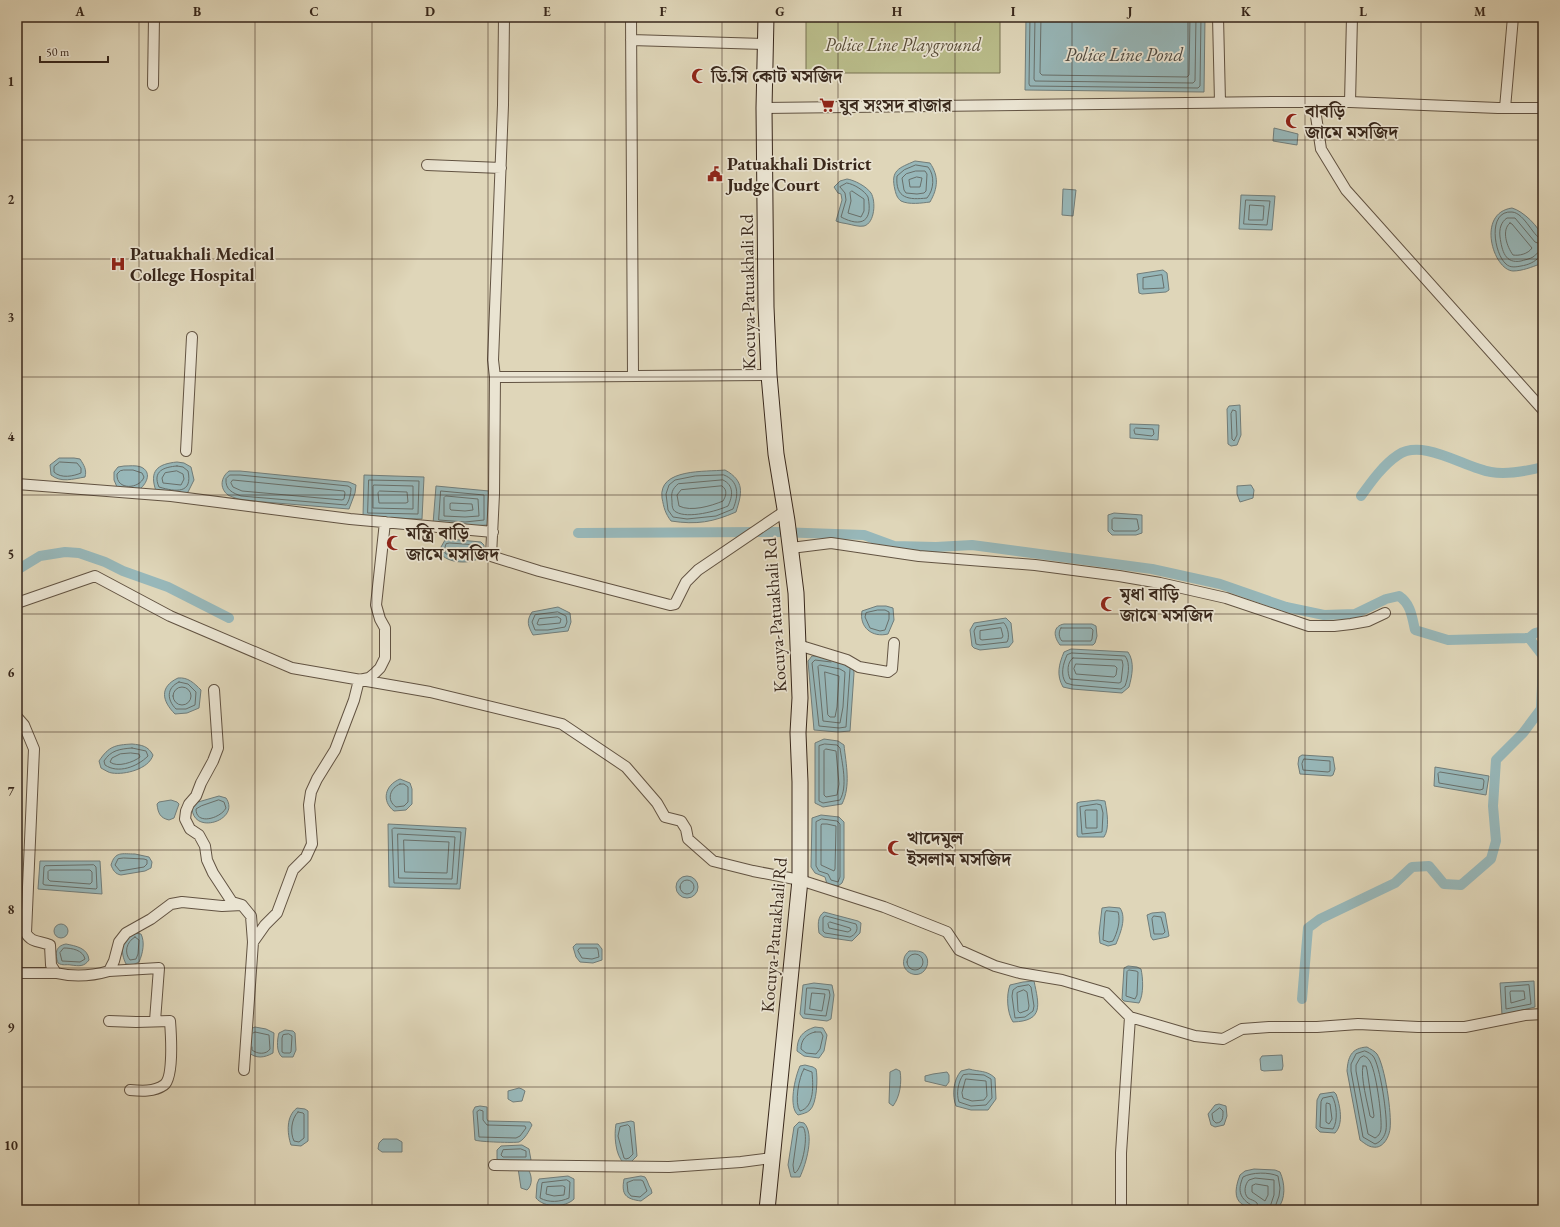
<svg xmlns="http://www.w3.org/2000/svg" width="1560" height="1227" viewBox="0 0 1560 1227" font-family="'EB Garamond','Noto Serif Bengali',serif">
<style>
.green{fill:#b9bc8a;stroke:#787252}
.water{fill:#97b7b9;stroke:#717d7a}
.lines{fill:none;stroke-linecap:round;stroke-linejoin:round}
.shore{stroke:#686f6a;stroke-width:1}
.canal{stroke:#97b7b9;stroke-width:10}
.street-casing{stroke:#625342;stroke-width:12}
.secondary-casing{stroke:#38271b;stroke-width:17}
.street{stroke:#eae4d2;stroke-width:10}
.secondary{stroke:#eae4d2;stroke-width:15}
.grid{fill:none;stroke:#38271b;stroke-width:1;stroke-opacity:0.55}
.labels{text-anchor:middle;stroke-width:3.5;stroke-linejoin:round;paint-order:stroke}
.park-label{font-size:18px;font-style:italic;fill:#584c37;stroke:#eae4d2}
.poi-label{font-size:18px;font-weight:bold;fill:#38271b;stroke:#eae4d2;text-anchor:start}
.street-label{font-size:18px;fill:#38271b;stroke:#eae4d2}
.water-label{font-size:19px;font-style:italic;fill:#504b42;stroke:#eae4d2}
.neatline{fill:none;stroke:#38271b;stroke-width:1.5}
.grid-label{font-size:13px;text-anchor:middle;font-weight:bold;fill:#38271b}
</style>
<rect width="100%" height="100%" fill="#dfd6b9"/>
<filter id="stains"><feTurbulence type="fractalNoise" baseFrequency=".005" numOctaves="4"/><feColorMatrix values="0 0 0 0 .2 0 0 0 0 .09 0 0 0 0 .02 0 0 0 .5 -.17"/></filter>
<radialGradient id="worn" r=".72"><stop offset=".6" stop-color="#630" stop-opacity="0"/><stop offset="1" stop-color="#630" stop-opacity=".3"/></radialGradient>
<path class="green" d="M806 17H1000V73H806Z"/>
<path class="water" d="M1026 17H1205L1204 92 1025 90Z
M1274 128 1298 134 1297 145 1273 141Z
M915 161 930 163C939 176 938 188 930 202 922 203 909 205 901 201 897 198 896 194 895 190 890 170 899 168 915 161Z
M847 179C854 180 866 186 871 193 876 201 875 223 864 226 859 227 853 225 848 224 844 223 840 223 836 221L842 200 841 194 838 193 834 187 840 181Z
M1063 189 1076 190 1073 216 1062 215Z
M1241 195 1275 196 1272 230 1239 229Z
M1512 208C1523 211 1540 227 1543 239 1545 246 1543 256 1540 264 1532 267 1522 271 1513 271 1493 270 1476 213 1512 208Z
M1163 270 1167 273 1169 290 1166 292 1142 294 1139 293 1137 274Z
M1240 405 1241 435 1237 445 1231 446 1228 444 1227 409 1229 406Z
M1130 424 1159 425 1158 440 1130 438Z
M59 458H74L80 459C84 465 87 470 85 477 73 479 61 483 51 475L50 465Z
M177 462 184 463 191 467 194 480 188 492 183 495 156 491C149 471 157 464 177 462Z
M124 466C129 466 136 465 141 467 152 472 147 483 140 489L117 487 114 480V472L118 467Z
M725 470C745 481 742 493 736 512 713 522 697 525 671 521 665 513 664 508 662 498 658 468 706 472 725 470Z
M229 471H240L349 482 356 485 355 493 349 509 240 500C237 498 231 497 228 495 219 488 221 477 229 471Z
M364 475 424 477 422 519 363 517Z
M1251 485 1254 490 1253 498 1240 502 1237 494V486Z
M436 486 489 491 488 525 465 526 433 524Z
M1114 513 1142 515V533L1136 535H1112L1108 531V515Z
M449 539 481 542 484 545V554C476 565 450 564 442 555L441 547 445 540Z
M877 606H886L893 608 894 620 888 634C872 638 859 627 862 611Z
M558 607 570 613 571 622 568 631 533 635C528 626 526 621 532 612Z
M1006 618 1011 623 1013 642 1009 647 980 650 974 648 972 646 970 630 974 623Z
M1064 624H1092L1096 626 1097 636 1095 643 1093 645H1060C1053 636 1053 626 1064 624Z
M1071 649 1128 652C1135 662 1132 676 1129 687L1122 693 1072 689 1063 687C1056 675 1059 664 1064 652Z
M812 656H827L853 665 854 673 850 731 838 732 814 730 808 661Z
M178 678C188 677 194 683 201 690L199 708 187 713 175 714C162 701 159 687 178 678Z
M824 739 838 741 844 745C846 764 851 786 842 804L823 807 815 803V743Z
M132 744C142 745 148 746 153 755 149 769 125 775 112 773 109 773 105 770 101 768L99 761C109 746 115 745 132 744Z
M1302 755 1333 757 1335 769 1333 775 1331 776 1300 774 1298 764 1299 757Z
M1435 767 1489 776 1486 795 1434 786Z
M400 779 410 783 412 789V804L406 810 394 811C381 801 385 785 400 779Z
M219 796 226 798C241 820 193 836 192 808L198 802Z
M171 800 177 802 179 804 174 818 169 820C160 818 158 813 157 804L159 802Z
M1098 800 1105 801C1107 812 1110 828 1104 837H1078L1077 835V803L1080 802Z
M821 815 839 817 844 822V878L842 883 838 886 827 884 825 877 815 873 811 867 812 818Z
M388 824 466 828 460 889 389 887Z
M135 854 149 857 152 862 151 868 145 871 121 875C115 874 113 870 111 865 115 851 122 854 135 854Z
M40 861H100L102 894 38 889Z
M676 887a11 11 0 1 1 22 0a11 11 0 1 1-22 0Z
M1109 907 1120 908C1127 918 1120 934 1116 944L1108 946 1100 943 1099 933 1102 908Z
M824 912 858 921 861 923 860 933 852 941 824 937 819 933C818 925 817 917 824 912Z
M1163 912 1165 913 1169 936 1167 937 1153 940 1151 937 1147 915 1152 913Z
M54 931a7 7 0 1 1 14 0a7 7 0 1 1-14 0Z
M134 933 141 934C145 942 143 953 139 962L133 965 126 964C120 952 121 940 134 933Z
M66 944C76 946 88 948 89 960 84 967 79 966 71 965 66 964 63 966 58 963 55 954 55 946 66 944Z
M576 944H598L602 949V960L593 963 580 962 576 957 573 947Z
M909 951C915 951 923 950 926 956 928 959 928 963 927 966 921 982 900 973 904 959 904 956 907 953 909 951Z
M1128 966 1137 967 1141 969C1143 978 1144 994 1139 1003L1124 1001 1122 999 1124 968Z
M1034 981C1039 1005 1044 1021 1013 1022 1007 1013 1006 995 1010 985L1023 982Z
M1534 981 1535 1007 1502 1015 1500 983Z
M814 983 832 985 834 995 831 1019 827 1021 803 1018 800 1014 803 985Z
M255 1027 266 1029 274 1033 273 1053C264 1058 256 1059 248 1052L250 1029Z
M815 1027 823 1028 827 1035 824 1051 819 1058 804 1056 797 1051C797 1038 802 1031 815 1027Z
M285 1030 293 1031 295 1033 296 1050 293 1057H282C276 1052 277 1040 279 1033Z
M1367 1047C1370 1049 1375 1051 1377 1054 1385 1066 1392 1114 1390 1129 1389 1137 1383 1149 1373 1147 1369 1147 1364 1143 1360 1140L1347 1071C1348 1057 1351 1048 1367 1047Z
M1282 1055 1283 1066 1282 1070 1264 1071 1261 1070 1260 1059 1262 1056Z
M805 1065 813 1067 816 1069C818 1077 817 1104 810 1110 807 1113 802 1114 798 1115 788 1107 795 1077 800 1066Z
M896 1069 900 1071C902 1082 900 1097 893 1106L889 1103 890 1072Z
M969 1069C979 1072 987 1070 995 1078L996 1099 988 1110H971L956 1106C952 1096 953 1080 961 1071Z
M947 1072 949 1075V1082L946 1086 925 1081V1076L933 1074Z
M519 1088 522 1089 525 1091 522 1101 513 1102 508 1099V1091Z
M1334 1092 1336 1094C1340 1105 1344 1124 1335 1133L1320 1132 1316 1128 1317 1100 1320 1094Z
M1219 1104 1226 1106 1227 1116 1224 1125 1215 1127 1211 1125 1208 1114 1215 1105Z
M480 1106 487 1107V1119L488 1121 530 1122 532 1125C529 1131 525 1139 519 1142 515 1143 479 1142 475 1140L473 1111 475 1107Z
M297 1108 305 1109 308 1111V1141L301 1146 291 1145C287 1133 286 1116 297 1108Z
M631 1121 634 1122 637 1156 631 1162 624 1163C615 1156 614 1134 616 1124Z
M799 1122 804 1123C815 1134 806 1164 800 1177H791L788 1165 794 1127Z
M383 1139H397L402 1142V1152H382L378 1149 379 1143Z
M522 1145 529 1149 531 1160 528 1161 499 1160 497 1159V1150L501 1146Z
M518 1168 528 1169C532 1175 533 1185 527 1190L521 1188Z
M1254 1169 1275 1170 1280 1172C1285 1183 1286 1199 1278 1208 1252 1210 1226 1210 1240 1175L1245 1171Z
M568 1176 574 1179V1199C565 1208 544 1208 536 1198L537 1184 539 1179Z
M641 1176 645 1177C648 1181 648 1185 651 1189L652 1193 641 1201C626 1199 621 1195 624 1179Z"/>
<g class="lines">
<path class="shore" d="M1030 17 1029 84 1030 86 1198 88 1200 86 1201 17
M1035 17 1034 79 1035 81 1193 83 1195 81 1196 17
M1041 17 1040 73 1042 75 1187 77 1189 75 1190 17
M916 165 928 167C935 175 934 190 927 198 909 200 895 199 897 176L904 170Z
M916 171H925L927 174 926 191 924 193 917 194 906 193 904 190 902 178 906 174Z
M917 177 922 178 920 187H910L909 180Z
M847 183C854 184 865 191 868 197 873 221 862 228 841 217L846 200 845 193 840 187Z
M852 191 864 199V211L861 217 848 213 851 201 850 193Z
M1246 200 1270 201 1267 225 1244 224Z
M1250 205 1264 206 1263 220H1249Z
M1510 223 1512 224 1532 248C1528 254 1519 256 1513 255 1507 247 1501 230 1510 223Z
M1543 240C1534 239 1525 213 1512 212 1487 210 1494 254 1506 264 1510 268 1516 267 1521 266 1528 265 1535 262 1539 257L1543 256
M1543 245 1535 242 1515 218H1507C1501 222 1499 229 1500 237 1502 251 1505 264 1521 261 1524 260 1530 259 1533 257 1537 254 1537 252 1543 251
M1162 275 1164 288 1143 289V278Z
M1233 410 1236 411 1237 435 1234 441 1232 439 1231 414Z
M1136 428 1153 429 1154 434 1152 436 1135 434 1134 430Z
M60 462 77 463 81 468V473C74 476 61 479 54 472V467Z
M177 466 183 467 188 471C193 494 176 492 159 487 152 471 164 467 177 466Z
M124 470H133L142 473 144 477C140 489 116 491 117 474L120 471Z
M177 471 183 474 184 479 181 485 163 483 162 478 165 473Z
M230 475H240L348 486 351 488C351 493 349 502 346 505L241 496C233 493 225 490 226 479Z
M724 475C739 481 739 495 733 509L716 516 687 519 673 517 668 510 666 494 669 485 675 480 695 476Z
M233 480 344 491 345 493 344 499 342 500 242 491 233 487 231 483Z
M369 480 419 481 418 514 368 513Z
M723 480C734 485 733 496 728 506 717 511 688 519 676 512 672 510 672 505 672 501 671 493 672 489 678 484Z
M374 485 413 486V509L373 508V487Z
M722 486C728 490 726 496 723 501 711 506 691 512 679 506L677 495 681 490Z
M380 491 407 492 408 502 406 503H379L378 493Z
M441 491 484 495V520L465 522 439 520Z
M446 496 478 499 479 516 465 517 444 516V498Z
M452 503 472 504 473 510 465 511 451 510 450 509V504Z
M1114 518 1137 519 1139 529 1136 531H1114L1112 529V520Z
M450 543 477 545 480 547V553C474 559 452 560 445 553V547L446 544Z
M878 610H885L889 612V619L885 630 880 631 870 628 865 617 866 613Z
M558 612 566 616 567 622 565 627 548 630H535L532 622 535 615Z
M558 617 561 619 560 623 539 625 537 624 539 619Z
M1004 623C1008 627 1010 637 1007 642L980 645 976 644 974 631 976 627Z
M1001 628 1003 636 1002 638 982 640 980 639V631Z
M1061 628H1091L1093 630 1092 639 1091 641H1062C1059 638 1058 632 1061 628Z
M1072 653 1125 656C1131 663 1128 678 1125 686L1121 689 1073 685 1066 683C1060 675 1063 664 1067 655Z
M1073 658 1122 660 1123 665 1121 682 1119 683 1070 679C1067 672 1067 662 1073 658Z
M831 662 815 660 812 663 819 726 839 728 846 727 850 669
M1076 664 1115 666 1117 668 1116 675 1114 677 1076 674 1074 669Z
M820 665 840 669 845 672 843 707 840 723 823 721 818 667Z
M825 672 839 676 837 707 835 717H830L828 715Z
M179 682 188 684 196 692 195 705 186 709H176C167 700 166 688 179 682Z
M173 696a9 9 0 1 1 18 0a9 9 0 1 1-18 0Z
M825 744 837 745 840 748C842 763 848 786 840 800L823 803 819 801V746Z
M132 748 146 751 148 756C137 767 118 774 105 765L104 761C111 750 120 749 132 748Z
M826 749 836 751 839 784 837 795 826 797 824 795V751Z
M131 753 139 754 140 757C134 762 117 768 110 762L112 758 120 754Z
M1304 759 1330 761V771L1328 772 1303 770 1302 764Z
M1440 772 1483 779 1484 781 1483 789 1480 790 1439 783 1438 774Z
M400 784H404L408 787V802L404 806 396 807C386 800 390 788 400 784Z
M219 800 224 802 226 808C221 818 196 826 196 809L201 806Z
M1097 804 1101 805 1103 813 1102 832 1082 834 1080 807Z
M1086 810H1097V828H1086L1085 812Z
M822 819 837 821 840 824V877L838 882 831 880 828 874 819 871 816 866V822Z
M822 824H827L836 826 835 869 834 871 821 865V826Z
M394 828 461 832 457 884 394 883 392 830Z
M398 834 455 837 452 879 399 878Z
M404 840 449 842 447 873 405 872Z
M124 858 144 859 147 860V864L144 867 120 871 115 865 118 859Z
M94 865 96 867 97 888 96 889 45 885 43 884 44 867 45 866Z
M50 870H90L92 872V882L90 884 50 881 48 879V872Z
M680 887a7 7 0 1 1 14 0a7 7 0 1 1-14 0Z
M1109 911 1118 912C1121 921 1117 933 1113 941L1109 942 1103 940 1105 913 1106 911Z
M826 916 856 924C859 930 855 935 850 937L825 933 823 931V918Z
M1154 916 1161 917 1165 932 1163 934H1154L1152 919Z
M830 922 850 928 851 930 848 932 829 928 828 924Z
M135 937 139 940 138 954 136 959 130 960C124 953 126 942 135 937Z
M64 948C72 948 83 950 85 959L80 962 62 961 60 953Z
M580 948H597L598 950 599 957 592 959 582 958 578 951Z
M907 962a8 8 0 1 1 16 0a8 8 0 1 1-16 0Z
M1129 970 1136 971 1138 972 1137 995 1135 999 1126 996 1127 972Z
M1029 985 1031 987 1034 1006 1033 1011 1025 1017 1015 1018 1012 996 1013 990 1017 987Z
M1529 985 1531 1004 1506 1009 1505 987Z
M807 988H814L829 990 830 995 826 1016 805 1014Z
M1024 990 1027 992 1029 1006 1028 1010 1020 1013 1018 1011 1017 993Z
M1511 991H1524L1525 999 1511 1003 1510 993Z
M812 993 825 994 822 1011 810 1009Z
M815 1032H821L823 1036 820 1049 816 1054 806 1053 801 1049C801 1040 806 1034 815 1032Z
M289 1034 292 1036 291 1052 290 1053H284L282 1052V1038L283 1035Z
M252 1047V1050C257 1054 266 1055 270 1049L269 1035 255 1032 253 1033
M1365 1051C1368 1052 1371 1054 1373 1056 1380 1064 1388 1119 1386 1130 1385 1136 1381 1142 1375 1144L1363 1137 1351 1071V1064L1356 1054Z
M1364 1056C1366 1057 1368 1058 1369 1060 1376 1068 1382 1117 1381 1128 1381 1132 1379 1136 1375 1138L1368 1134 1356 1071V1065L1360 1058Z
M1363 1066H1366L1367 1070 1374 1116 1373 1118 1370 1116C1368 1105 1360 1076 1363 1066Z
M804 1069 812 1072C813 1084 815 1107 800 1111 794 1104 799 1076 804 1069Z
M969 1074 984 1075 991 1079 992 1098 986 1105 971 1106 959 1102C956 1094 958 1082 963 1075Z
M966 1079 986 1081 987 1096 984 1100 972 1101 963 1098 962 1093Z
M1323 1098 1332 1096C1337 1104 1338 1121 1333 1129L1323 1128 1320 1127 1321 1102Z
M1327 1103 1330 1104 1332 1119 1329 1124 1326 1122V1105Z
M1220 1108 1223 1111C1223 1117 1223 1123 1216 1123L1213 1120 1212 1114Z
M480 1110 483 1111V1120L487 1125 525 1126 526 1128 520 1136 516 1138 479 1137 477 1112Z
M298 1112 303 1113 304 1114V1138L299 1142 294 1141C290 1133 291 1119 298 1112Z
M628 1125 630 1127 633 1154 629 1158 626 1159 624 1158 618 1136 620 1127Z
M800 1127H803C809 1134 803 1168 795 1173L794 1172 793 1165 798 1129Z
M521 1149 526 1151V1157H503L501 1155 503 1150Z
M567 1180 570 1182 569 1198C560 1202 549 1203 540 1198L542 1183Z
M634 1180H641L643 1181 647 1191 640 1197 631 1196 628 1192 627 1183Z
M1256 1184 1268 1186V1195L1265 1201 1252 1192V1186Z
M563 1186 565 1187 564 1195 554 1196 546 1194 547 1187Z
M1254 1210 1253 1206C1240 1199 1237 1191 1243 1177 1252 1172 1269 1172 1278 1176L1280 1188 1279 1196 1274 1210
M1259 1210 1257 1203C1254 1200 1251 1200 1248 1198 1243 1193 1245 1184 1249 1180L1255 1178 1274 1180V1195L1269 1210"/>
<path class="canal" d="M1361 496C1371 482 1383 465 1398 455 1423 438 1465 468 1491 472 1508 475 1527 471 1543 467
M578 533 778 532 864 535 894 546 936 547 972 545 1152 569 1220 584 1286 607 1324 615 1355 614 1386 599 1399 596C1411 604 1412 617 1415 630L1448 640 1529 638 1543 656
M17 570 40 556 65 552 79 553 105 562 123 571 168 587 229 618
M1529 638 1535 633 1543 631
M1302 999 1308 928 1320 919 1395 883 1412 867 1429 866 1444 884 1461 885 1491 859 1496 841 1493 806 1496 760 1523 733 1541 709 1543 663"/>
<g class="street-casing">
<path id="street" d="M504 17 503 105 493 360 495 377 494 494 491 556 539 571 670 605 675 604 686 582 698 570 785 511
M631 17 633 375
M1218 17 1220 102
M631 40 765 44
M153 85 154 17
M1350 102 1352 17
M1314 103 1321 149 1346 190 1543 410
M764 108 1274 102H1350L1498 108H1543
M1505 108 1513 17
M427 165 501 168
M495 377 769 375
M186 451 192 337
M17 484 171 496 350 519 493 532
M791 548 831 543 919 556 1035 565 1119 576 1160 583 1226 598 1309 626H1334L1351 624 1368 621 1385 613
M17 603 95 576 170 616 292 668 430 692 562 724 626 767 657 803 665 817 681 821 686 829 688 839 713 861 753 871 800 880 884 907 947 932 959 950 995 966 1020 973 1062 980 1106 993 1130 1017
M798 645 847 660 859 667 888 672 892 669 894 643
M214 690 218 748 213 761 201 783 196 796 189 804 186 811 185 819 190 829 199 835 205 846 207 860 213 873 232 902 242 905 251 916 253 942
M17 717 24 725 34 749 26 933C31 943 41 941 50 945L51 965 56 973C73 977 92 976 109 971L114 961 119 942 126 933 151 919 171 904 182 902 222 906 242 905
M109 971 159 968 155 1021
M17 973H56
M109 1021 136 1022 170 1021C171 1034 174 1078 164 1085 154 1092 141 1091 130 1090
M244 1070 253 942 265 925 277 913 293 870 306 857 312 844 309 805 311 792 317 779 335 750 354 700 359 680 369 678 375 673 380 668 385 658V628L380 619 376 605 385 522
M494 1165 669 1167 741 1162 771 1158
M1121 1210V1153L1130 1017 1195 1036 1223 1039 1242 1029 1269 1027H1317L1358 1024 1418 1027H1465L1525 1015 1543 1014"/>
</g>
<g class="secondary-casing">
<path id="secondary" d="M766 17 764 108 766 307 769 375 776 454 787 521 796 593 800 698 798 733 800 782V880L767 1210"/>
</g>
<use href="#street" class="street"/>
<use href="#secondary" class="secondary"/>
</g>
<path class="grid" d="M139 17V1210M255 17V1210M372 17V1210M488 17V1210M605 17V1210M722 17V1210M838 17V1210M955 17V1210M1072 17V1210M1188 17V1210M1305 17V1210M1421 17V1210M17 140H1543M17 259H1543M17 377H1543M17 495H1543M17 614H1543M17 732H1543M17 850H1543M17 968H1543M17 1087H1543"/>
<defs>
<g id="mosque-bare" transform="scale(1.2)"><path d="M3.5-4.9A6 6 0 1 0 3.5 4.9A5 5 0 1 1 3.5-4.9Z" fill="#8f2418" stroke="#eae4d2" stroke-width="2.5" paint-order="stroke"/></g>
<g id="supermarket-bare" transform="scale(1.2)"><path d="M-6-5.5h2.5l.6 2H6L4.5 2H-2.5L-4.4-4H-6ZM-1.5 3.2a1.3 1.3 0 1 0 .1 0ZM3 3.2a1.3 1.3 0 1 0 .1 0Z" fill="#8f2418" stroke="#eae4d2" stroke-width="2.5" paint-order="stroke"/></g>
<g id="civic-bare" transform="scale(1.2)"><path d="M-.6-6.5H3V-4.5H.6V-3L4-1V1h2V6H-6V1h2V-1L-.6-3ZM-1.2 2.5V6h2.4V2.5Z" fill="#8f2418" stroke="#eae4d2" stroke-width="2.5" paint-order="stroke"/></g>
<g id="hospital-bare" transform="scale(1.2)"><path d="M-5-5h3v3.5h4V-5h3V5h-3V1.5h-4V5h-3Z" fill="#8f2418" stroke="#eae4d2" stroke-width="2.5" paint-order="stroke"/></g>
</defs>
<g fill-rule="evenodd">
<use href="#mosque-bare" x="699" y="76"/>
<use href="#supermarket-bare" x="827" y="105"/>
<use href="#mosque-bare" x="1293" y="121"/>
<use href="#civic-bare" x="715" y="174"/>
<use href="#hospital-bare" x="118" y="264"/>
<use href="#mosque-bare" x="394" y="543"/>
<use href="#mosque-bare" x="1108" y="604"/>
<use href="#mosque-bare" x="895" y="848"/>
</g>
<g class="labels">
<g class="park-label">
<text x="903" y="51">Police Line Playground</text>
</g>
<g class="poi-label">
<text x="711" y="82">ডি.সি কোট মসজিদ</text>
<text x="839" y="111">যুব সংসদ বাজার</text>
<text x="1305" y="117">বাবড়ি<tspan x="1305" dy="21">জামে মসজিদ</tspan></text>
<text x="727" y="170">Patuakhali District<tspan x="727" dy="21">Judge Court</tspan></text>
<text x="130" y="260">Patuakhali Medical<tspan x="130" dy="21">College Hospital</tspan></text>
<text x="406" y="539">মন্ত্রি বাড়ি<tspan x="406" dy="21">জামে মসজিদ</tspan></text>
<text x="1120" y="600">মৃধা বাড়ি<tspan x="1120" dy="21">জামে মসজিদ</tspan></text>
<text x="907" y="844">খাদেমুল<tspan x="907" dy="21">ইসলাম মসজিদ</tspan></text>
</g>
<g class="street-label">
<text transform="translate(748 292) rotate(-91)" y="6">Kocuya-Patuakhali Rd</text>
<text transform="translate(775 615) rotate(-94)" y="6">Kocuya-Patuakhali Rd</text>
<text transform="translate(774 935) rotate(-85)" y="6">Kocuya-Patuakhali Rd</text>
</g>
<g class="water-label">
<text x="1124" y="61">Police Line Pond</text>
</g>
</g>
<rect width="1560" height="1227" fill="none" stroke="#dfd6b9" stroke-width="44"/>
<path d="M40 56v6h68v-6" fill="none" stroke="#38271b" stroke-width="2"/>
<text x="46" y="56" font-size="12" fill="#38271b" stroke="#eae4d2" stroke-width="3" paint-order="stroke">50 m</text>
<rect x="22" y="22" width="1516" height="1183" class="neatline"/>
<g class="grid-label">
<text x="80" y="16">A</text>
<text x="197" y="16">B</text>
<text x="314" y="16">C</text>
<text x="430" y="16">D</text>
<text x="547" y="16">E</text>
<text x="663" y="16">F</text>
<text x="780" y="16">G</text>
<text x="897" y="16">H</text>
<text x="1013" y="16">I</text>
<text x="1130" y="16">J</text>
<text x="1246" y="16">K</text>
<text x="1363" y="16">L</text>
<text x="1480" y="16">M</text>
<text x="11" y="86">1</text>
<text x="11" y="204">2</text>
<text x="11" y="322">3</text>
<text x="11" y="441">4</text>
<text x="11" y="559">5</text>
<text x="11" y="677">6</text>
<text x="11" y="796">7</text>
<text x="11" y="914">8</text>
<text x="11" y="1032">9</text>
<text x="11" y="1150">10</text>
</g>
<rect width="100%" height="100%" filter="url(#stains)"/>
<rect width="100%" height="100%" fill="url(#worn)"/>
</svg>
